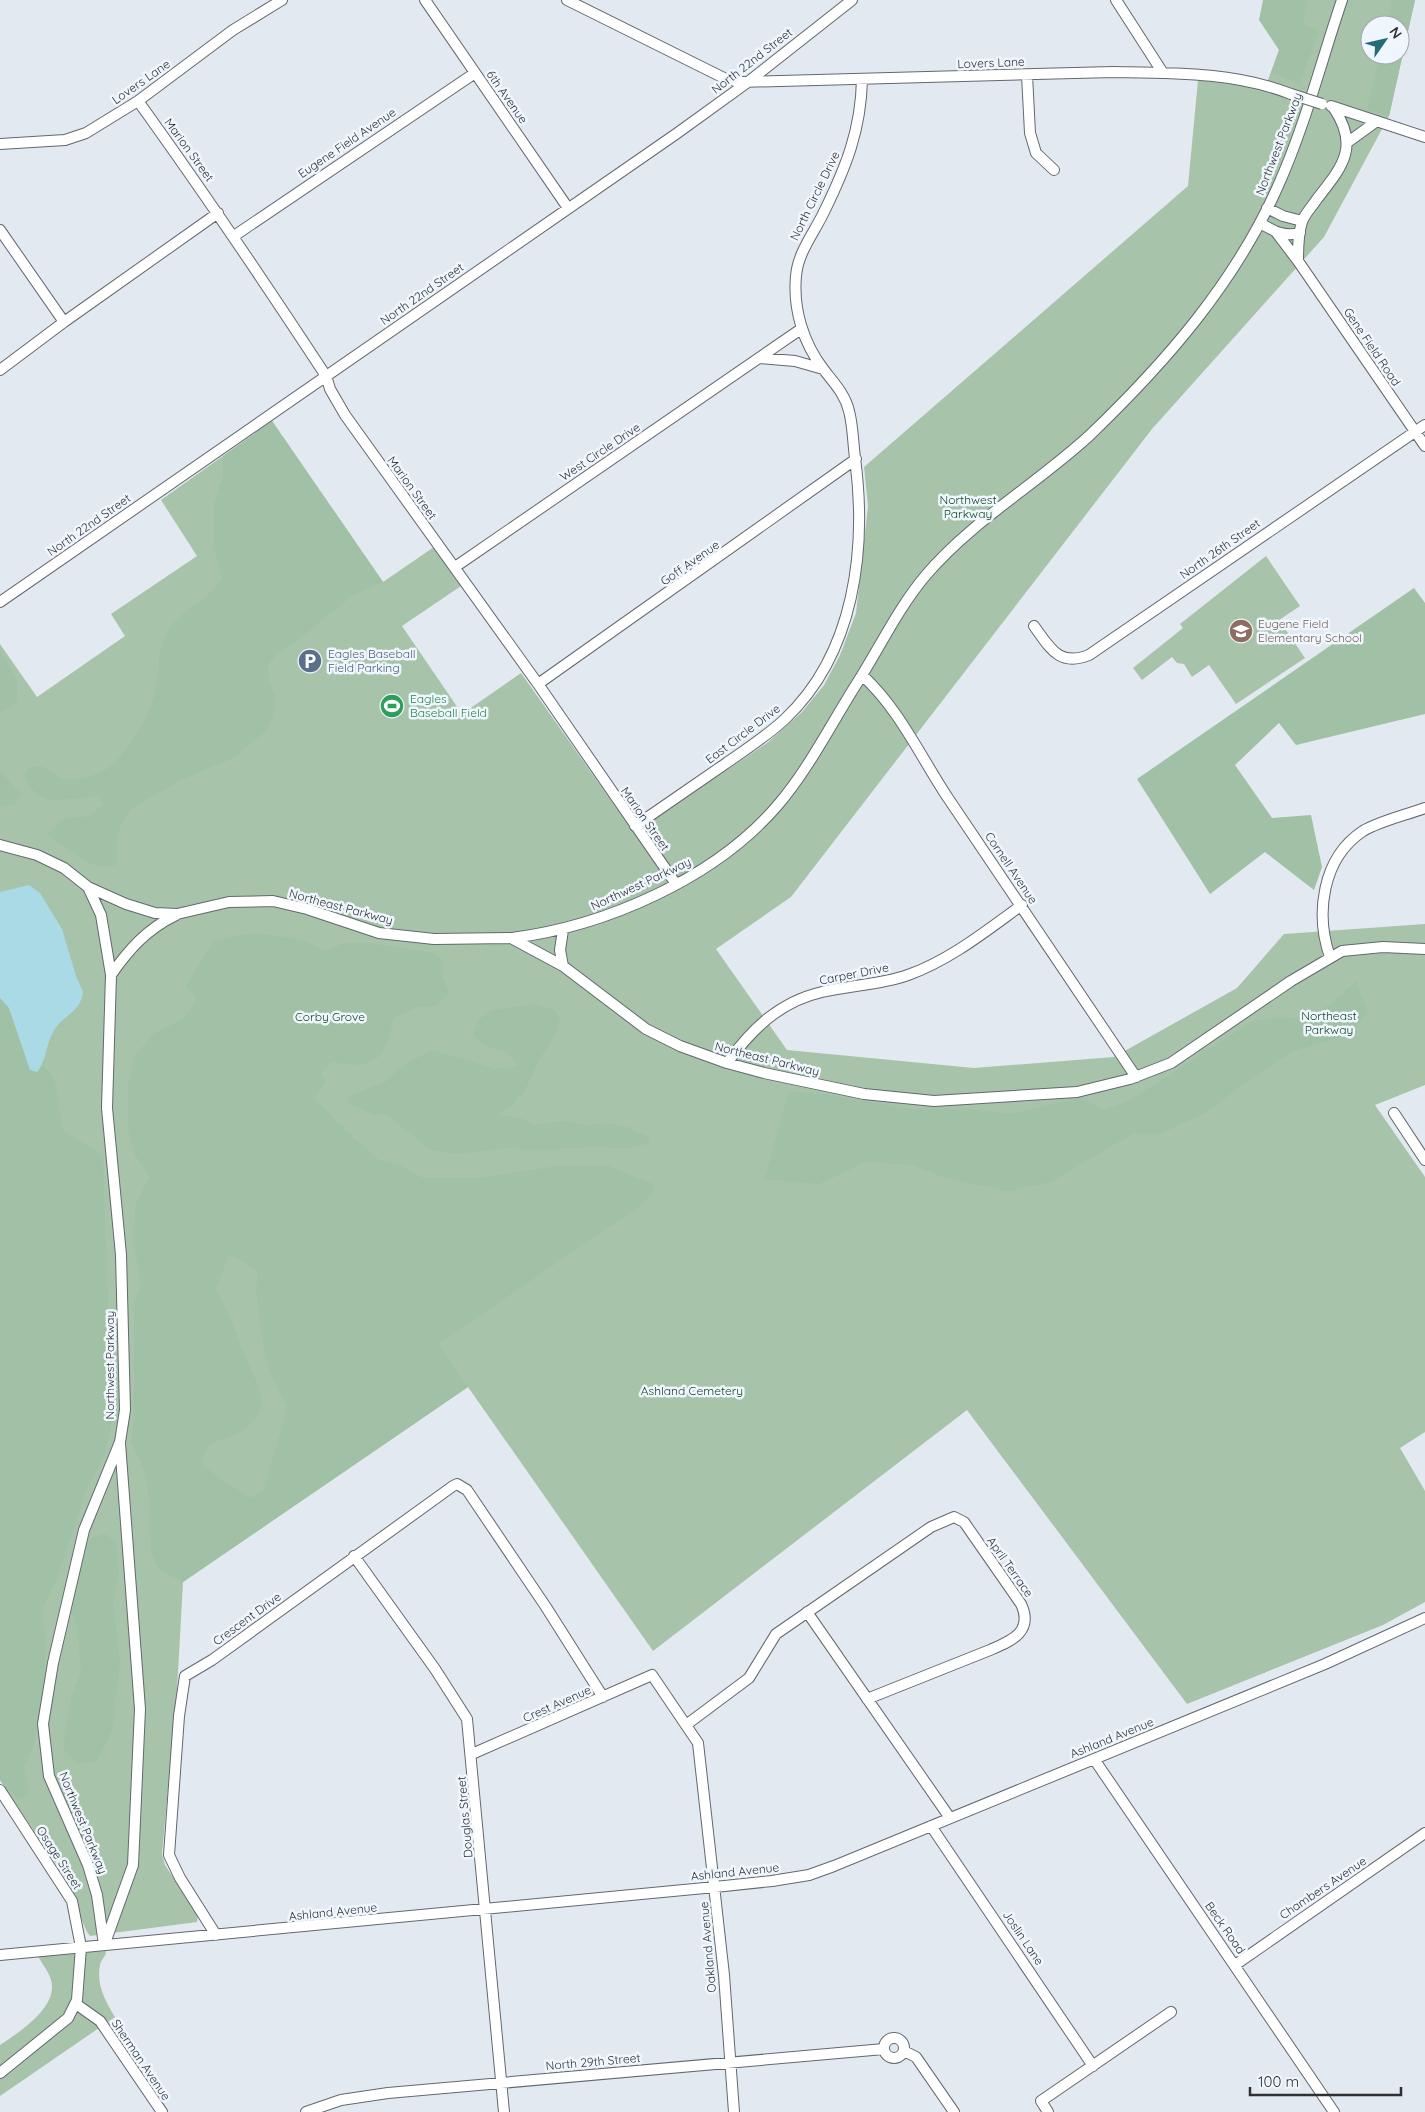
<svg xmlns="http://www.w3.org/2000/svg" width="1425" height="2112" viewBox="0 0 1425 2112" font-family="Quicksand,sans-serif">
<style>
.green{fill:#a7c4ab;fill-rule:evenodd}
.forest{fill:#a0c1a5;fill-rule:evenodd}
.water{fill:#a9dae5}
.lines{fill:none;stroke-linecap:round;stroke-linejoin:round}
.minor-casing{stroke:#63686e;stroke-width:12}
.minor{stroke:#fff;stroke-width:10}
.minor-bridge-casing{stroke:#63686e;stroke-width:12;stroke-linecap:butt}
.minor-bridge{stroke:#fff;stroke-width:10}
.labels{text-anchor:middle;stroke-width:5;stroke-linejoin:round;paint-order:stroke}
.street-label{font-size:12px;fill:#2e3033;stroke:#f0f6fd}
.park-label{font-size:12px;fill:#114520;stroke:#f0f6fd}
.education-label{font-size:12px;fill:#785e54;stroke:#f0f6fd;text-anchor:start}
.service-label{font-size:12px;fill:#4e5e75;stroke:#f0f6fd;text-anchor:start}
.leisure-label{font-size:12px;fill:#27864d;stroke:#f0f6fd;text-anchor:start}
</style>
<rect width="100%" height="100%" fill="#e3e9f0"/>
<path class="green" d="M1282 0H1415L1389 116 1324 237 1152 429 791 897 716 949 787 1050 974 1068 1114 1057 1237 988 1284 934 1425 924V1085L1375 1105 1425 1177V1432L1400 1448 1425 1491V1602L1383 1625 1187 1704 967 1410 653 1651 468 1387 183 1582 177 1691 162 1854 165 1865 198 1915 197 1922 90 1936C81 1925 76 1897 69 1883L0 1780V644L37 697 125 636 111 614 197 556 161 500 272 421 383 582 434 547 461 586 402 626 462 714 521 673 634 833 767 743 802 712 824 685 840 655 856 613 868 506 864 467 1188 186 1198 80 1265 88 1279 50ZM1370 25H1400V55H1370Z
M1266 556 1300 606 1279 620 1305 658 1236 704 1209 665 1192 677 1184 664 1177 663 1172 657 1142 680 1133 668 1183 628 1180 624Z
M106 1951C106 1957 101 1959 100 1965 96 1984 105 2001 115 2017L0 2096V2045C18 2033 59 2007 51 1980 49 1972 42 1964 38 1956Z"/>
<path class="forest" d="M1263 0H1307L1303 24 1319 30 1300 84 1271 73 1279 50 1259 20Z
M1392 0H1415L1389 116 1367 110 1380 55H1400V25H1387Z
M272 421 383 582 352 596 303 636 276 655 268 665 269 679 275 697 273 715 267 730 233 758 181 780 133 808 121 824 117 839V864C95 876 65 846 47 834L62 819 89 816 103 804 99 797C68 795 39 815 25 775L29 768C50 762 50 776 66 779 77 781 94 776 103 771 113 766 121 755 127 747 147 723 153 705 158 675 160 658 158 647 168 631 181 609 208 601 222 579L214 549V504L223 476V456Z
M1414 588 1425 603V714L1296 745 1279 723 1235 765 1272 818 1311 815 1322 867 1314 890 1265 852 1210 894 1137 779Z
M0 649 17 680V701L4 711 0 712Z
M0 771 21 794 16 804 0 808Z
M250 933C277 936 301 936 325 951L344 943H370L434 953 443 961V977L449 993 436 1006 418 1007 393 1018C387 1058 375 1071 332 1062L321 1074 326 1081 315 1099 339 1124 379 1160 399 1165 423 1178H478L564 1165H606L653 1184 655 1191 640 1206 438 1344 468 1387 183 1582 158 1569 151 1552 148 1489 145 1472 131 1442 134 1419V1301L141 1286 133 1237 136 1202 150 1177 135 1155 128 1130V1085L135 1056 153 1034 170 1026 190 1012 196 997 185 987 214 941ZM229 1255 244 1262 258 1273 256 1293 265 1355 272 1378 287 1408 264 1490 251 1498 218 1477 201 1462C210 1434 221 1444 240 1432 249 1426 260 1417 261 1406 263 1389 251 1371 245 1356 235 1332 229 1312 216 1289Z
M1356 981 1368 1012 1351 1034 1292 1052 1245 1083 1209 1111 1160 1134 1134 1133 1051 1182 1008 1191 949 1179 911 1165 866 1162 819 1184 765 1179 788 1092 826 1094 909 1109H972L1009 1114 1081 1098 1104 1110 1130 1100 1254 1020 1305 1017 1330 1005Z
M0 998 9 1008 30 1069 37 1072 43 1065 54 1077 63 1130 103 1156 112 1422 105 1454 87 1489 57 1579 41 1612 46 1642 44 1682 35 1741 24 1768 29 1795 21 1798 8 1792 0 1780Z
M537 1004 556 1011 560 1020 556 1034 540 1058 525 1090 513 1104 499 1114 520 1118 536 1125 561 1121 587 1125 609 1123 630 1128 650 1138 647 1144 628 1148 592 1147 536 1150 507 1148 457 1154 431 1150 385 1114 374 1115 347 1103 348 1096 385 1082 403 1065 432 1050 496 1069 518 1066 507 1052 484 1046 473 1035 478 1020 492 1010Z
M105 1534 116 1542 119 1576 113 1602 120 1661 112 1731 96 1762 77 1764 63 1750 71 1697 81 1673 78 1633 72 1611 77 1577 88 1538Z"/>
<path class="water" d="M29 885 40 893 62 929 76 976 83 992C80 1014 63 1014 53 1032 46 1045 46 1061 37 1072L30 1070 9 1008 0 998V892Z"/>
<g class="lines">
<g class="minor-casing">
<path id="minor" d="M425 0 568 208
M567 0 726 79 739 82 1113 72C1173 73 1235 72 1291 94
M1116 0 1163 73
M1027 75 1030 133 1036 153 1054 170
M138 101C203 191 265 283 326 376L330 389 345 415 538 684 676 884
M1331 106 1425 137
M1348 142 1377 121
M0 144 65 140 86 133 138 101 233 30 282 0
M1267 208 1283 216 1302 221
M1260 223C1274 231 1283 237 1300 233
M0 230 64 322 0 370
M1276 232 1298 261 1425 446
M234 236 475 73
M1298 260C1298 247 1298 234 1302 222 1305 213 1312 207 1317 199 1343 166 1360 146 1333 107
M64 322 218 213
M760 358 795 361 823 369
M455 567 801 329
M0 602 676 134 748 82 852 0
M1034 626C1050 648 1059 667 1089 655L1425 425
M862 675C900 710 920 756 948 798 1011 891 1074 984 1136 1077
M538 684 856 459
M635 826C665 805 695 785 725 764 745 750 767 736 785 719 855 653 867 549 855 458 853 443 853 426 849 411 845 394 834 383 824 370 803 343 793 309 796 276 798 252 814 233 824 212 846 167 861 130 862 79
M0 845 37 855 64 868 88 887 126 904 155 913 177 914 229 902 273 901 307 909 379 933 434 939 511 938 563 966 646 1029 680 1046 727 1063 764 1073 864 1094 934 1101 1077 1092 1130 1079 1171 1063 1291 981 1342 951 1383 947 1425 949
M88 887 101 915 111 975 107 1108 121 1255 125 1410 120 1442 84 1530 53 1663 43 1724 49 1776 88 1865 97 1895 104 1945
M563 930 560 950 563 966
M512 938C605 926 714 879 777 806 809 769 832 722 859 680 881 645 899 607 926 575 973 520 1037 484 1090 435 1166 362 1235 283 1278 186 1305 126 1321 62 1342 0
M1330 957C1315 914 1322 858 1363 831 1380 821 1406 815 1425 808
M111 975C129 949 147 929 176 915
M727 1063C752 1029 779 1002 822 992 851 985 880 985 908 975 950 960 986 931 1022 905
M1394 1113 1425 1160
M354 1556 435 1669 467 1719 504 2112
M807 1612 950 1818
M686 1725 749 1678 776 1634 931 1527 954 1517 964 1522 1021 1604C1034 1632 1011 1641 990 1650L867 1699
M472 1754 652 1675 698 1743 724 1975 734 2112
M1094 1759 1334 2112
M0 1790 72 1901 81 1947 77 2000 68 2018 0 2073
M931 1826 1093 2066
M216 1935 180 1878 169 1855 179 1716 185 1676 212 1660 453 1486 457 1484 467 1490 546 1607 603 1697
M105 1943 133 1865 140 1709 120 1443
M0 1955 715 1887 772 1881 809 1875 834 1866 1325 1664 1425 1618
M1235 1965 1425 1833
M76 2004 100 2021 162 2112
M884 2048a10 10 0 1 1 20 0a10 10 0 1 1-20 0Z
M904 2051 916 2057 954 2112
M306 2112 341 2100 388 2093 884 2049
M1048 2112 1041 2101 1171 2012"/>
</g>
<use href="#minor" class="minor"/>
<g class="minor-bridge-casing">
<path id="minor-bridge" d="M1291 94 1322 104"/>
</g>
<use href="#minor-bridge" class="minor-bridge"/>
</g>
<defs>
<g id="school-disc" transform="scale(1.25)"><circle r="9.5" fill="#8d6e63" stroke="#f0f6fd"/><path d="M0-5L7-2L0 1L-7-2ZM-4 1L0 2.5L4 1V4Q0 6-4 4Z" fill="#fff"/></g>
<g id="parking-disc" transform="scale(1.25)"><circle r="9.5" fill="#5c6f8a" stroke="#f0f6fd"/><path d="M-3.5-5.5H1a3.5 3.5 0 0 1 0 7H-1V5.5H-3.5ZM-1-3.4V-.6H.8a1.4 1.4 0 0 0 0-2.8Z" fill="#fff"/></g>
<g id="stadium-disc" transform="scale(1.25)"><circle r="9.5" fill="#2e9e5b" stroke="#f0f6fd"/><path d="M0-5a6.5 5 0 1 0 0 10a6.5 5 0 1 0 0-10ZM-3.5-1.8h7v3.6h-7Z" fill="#fff"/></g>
</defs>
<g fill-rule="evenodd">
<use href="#school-disc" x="1241" y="631"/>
<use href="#parking-disc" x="310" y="661"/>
<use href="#stadium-disc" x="392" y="706"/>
</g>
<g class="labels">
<g class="street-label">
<text transform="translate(752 61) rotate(-38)" y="4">North 22nd Street</text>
<text transform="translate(991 63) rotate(-2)" y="4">Lovers Lane</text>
<text transform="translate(141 82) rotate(-35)" y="4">Lovers Lane</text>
<text transform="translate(507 97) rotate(55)" y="4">6th Avenue</text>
<text transform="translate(347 143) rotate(-34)" y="4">Eugene Field Avenue</text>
<text transform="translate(1279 144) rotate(-69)" y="4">Northwest Parkway</text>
<text transform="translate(189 150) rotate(54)" y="4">Marion Street</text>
<text transform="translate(815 196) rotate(-64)" y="4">North Circle Drive</text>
<text transform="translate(422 294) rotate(-35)" y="4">North 22nd Street</text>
<text transform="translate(1372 347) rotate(56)" y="4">Gene Field Road</text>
<text transform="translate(600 452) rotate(-34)" y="4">West Circle Drive</text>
<text transform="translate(412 488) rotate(54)" y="4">Marion Street</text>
<text transform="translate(89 525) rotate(-35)" y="4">North 22nd Street</text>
<text transform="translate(1220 549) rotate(-35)" y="4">North 26th Street</text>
<text transform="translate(690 563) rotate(-35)" y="4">Goff Avenue</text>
<text transform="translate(743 734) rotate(-37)" y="4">East Circle Drive</text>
<text transform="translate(645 819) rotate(55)" y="4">Marion Street</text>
<text transform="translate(1011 868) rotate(56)" y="4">Cornell Avenue</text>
<text transform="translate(641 884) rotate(-25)" y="4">Northwest Parkway</text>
<text transform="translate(341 907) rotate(15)" y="4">Northeast Parkway</text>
<text transform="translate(854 974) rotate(-11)" y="4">Carper Drive</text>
<text transform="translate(767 1059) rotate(14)" y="4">Northeast Parkway</text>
<text transform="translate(110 1365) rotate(-90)" y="4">Northwest Parkway</text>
<text transform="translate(1010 1567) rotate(55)" y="4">April Terrace</text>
<text transform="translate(247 1619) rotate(-36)" y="4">Crescent Drive</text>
<text transform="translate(557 1704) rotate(-24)" y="4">Crest Avenue</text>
<text transform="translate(1112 1738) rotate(-22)" y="4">Ashland Avenue</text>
<text transform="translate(465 1817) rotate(-95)" y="4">Douglas Street</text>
<text transform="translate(83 1823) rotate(68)" y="4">Northwest Parkway</text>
<text transform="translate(59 1858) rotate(57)" y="4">Osage Street</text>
<text transform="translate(735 1872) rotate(-6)" y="4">Ashland Avenue</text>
<text transform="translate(1323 1888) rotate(-34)" y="4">Chambers Avenue</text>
<text transform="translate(333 1912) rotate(-6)" y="4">Ashland Avenue</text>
<text transform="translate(1225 1928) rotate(55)" y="4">Beck Road</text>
<text transform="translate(1023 1938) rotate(56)" y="4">Joslin Lane</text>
<text transform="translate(708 1947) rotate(-95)" y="4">Oakland Avenue</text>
<text transform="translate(141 2060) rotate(56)" y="4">Sherman Avenue</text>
<text transform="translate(593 2062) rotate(-5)" y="4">North 29th Street</text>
</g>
<g class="park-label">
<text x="968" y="504">Northwest<tspan x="968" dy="14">Parkway</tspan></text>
<text x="1329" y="1020">Northeast<tspan x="1329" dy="14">Parkway</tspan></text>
<text x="330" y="1021">Corby Grove</text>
<text x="692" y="1395">Ashland Cemetery</text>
</g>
<g class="education-label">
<text x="1258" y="628">Eugene Field<tspan x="1258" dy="14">Elementary School</tspan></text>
</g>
<g class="service-label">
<text x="328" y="658">Eagles Baseball<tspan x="328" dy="14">Field Parking</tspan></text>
</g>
<g class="leisure-label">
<text x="410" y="703">Eagles<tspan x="410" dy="14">Baseball Field</tspan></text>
</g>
</g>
<g transform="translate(1385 40) rotate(56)"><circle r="24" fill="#f0f6fd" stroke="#a2a7ac"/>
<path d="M0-4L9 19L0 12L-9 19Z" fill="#256b7a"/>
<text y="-8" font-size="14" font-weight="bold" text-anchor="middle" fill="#2e3033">N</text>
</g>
<path d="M1250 2087v8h151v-8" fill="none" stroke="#2e3033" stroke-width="2.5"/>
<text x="1258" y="2087" font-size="15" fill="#2e3033" stroke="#f0f6fd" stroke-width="4" paint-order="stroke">100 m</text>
</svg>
